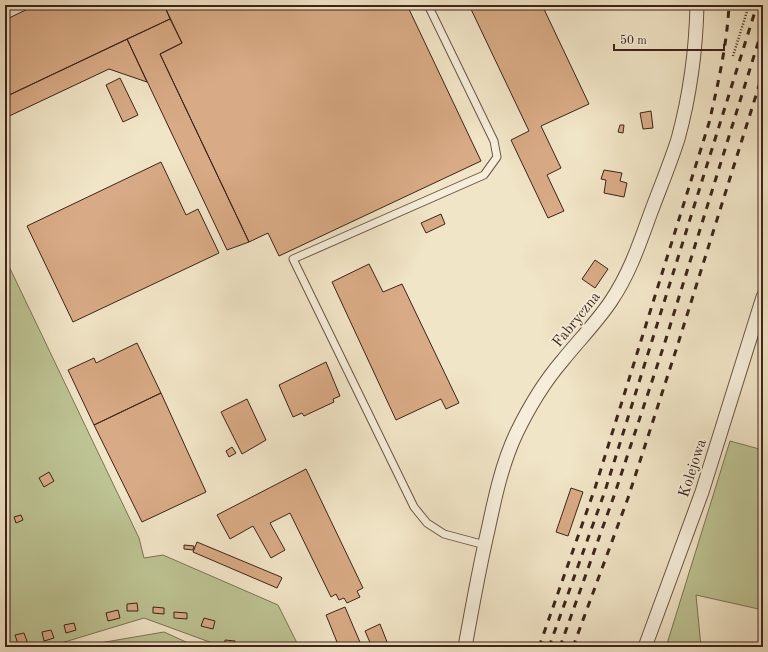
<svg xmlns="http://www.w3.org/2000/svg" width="768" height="652" viewBox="0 0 768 652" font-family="'Old Standard TT',serif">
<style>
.green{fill:#bdc393;stroke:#7d7356}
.building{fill:#d8aa85;stroke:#3d2319}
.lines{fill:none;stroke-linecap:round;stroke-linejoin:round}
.service-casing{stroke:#6a5444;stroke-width:9}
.minor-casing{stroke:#6a5444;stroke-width:15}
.path{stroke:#3d2319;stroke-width:2.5;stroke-dasharray:1 2;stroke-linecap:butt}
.service{stroke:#f6eedb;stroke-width:7}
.minor{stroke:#f6eedb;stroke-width:13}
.rail{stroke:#3d2319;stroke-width:3;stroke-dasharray:7 7;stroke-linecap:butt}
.labels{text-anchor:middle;stroke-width:4;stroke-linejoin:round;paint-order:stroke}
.street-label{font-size:15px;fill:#3d2319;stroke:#f6eedb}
</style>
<rect width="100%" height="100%" fill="#f1e5c7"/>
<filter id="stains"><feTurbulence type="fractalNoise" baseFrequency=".005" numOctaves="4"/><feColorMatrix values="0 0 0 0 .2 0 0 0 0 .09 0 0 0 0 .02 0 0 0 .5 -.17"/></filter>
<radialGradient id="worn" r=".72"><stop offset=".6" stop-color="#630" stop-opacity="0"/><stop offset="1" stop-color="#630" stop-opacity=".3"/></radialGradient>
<path class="green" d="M5 258 139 538 144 558 163 555 278 605 299 647H217L215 644 144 618 48 647H5Z
M730 441 763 450V610L696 595 701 647H666Z
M164 632 197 647H75H76Z"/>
<path class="building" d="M36 5H164L170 19 5 97V20Z
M164 5H407L481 161 279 256 268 233 249 242 160 54 182 43Z
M469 5H542L589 104 541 126 561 168 547 175 564 211 548 218 511 140 529 131Z
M170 19 182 43 160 54 249 242 227 250 127 39Z
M127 39 147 82 109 69 5 118V97Z
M120 78 138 115 123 122 106 85Z
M651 111 653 128 643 129 640 113Z
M620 125H624L623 133 618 132Z
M5 132 9 141 5 143Z
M161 162 186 215 198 209 219 253 73 322 27 226Z
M604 170 622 173 620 181 627 183 624 197 604 193 606 180 601 179Z
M441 214 445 224 426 233 421 223Z
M595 260 608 269 595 288 582 279Z
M369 264 383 292 402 284 459 403 446 409 441 399 396 420 332 282Z
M137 343 161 393 94 425 68 370 94 358 96 363Z
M326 362 340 396 333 399 334 402 304 416 302 413 293 417 279 385Z
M161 393 206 492 142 522 94 425Z
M247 399 266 440 242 454 221 412Z
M6 426 10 434 5 437V427Z
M232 447 236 453 229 457 226 451Z
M306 469 363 588 357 591 360 597 347 603 344 598 339 600 336 594 331 597 290 513 270 523 285 550 271 558 253 526 230 539 217 515Z
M49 472 54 481 44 487 39 478Z
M571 488 583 492 568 536 556 532Z
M21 515 23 520 16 523 14 517Z
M197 542 281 577 282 578 277 588 193 552Z
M184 545 194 546 193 550 184 549Z
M137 603 138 611H127V604Z
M153 607 164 608V614L153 613Z
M345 607 362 647H339L326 615Z
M118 610 120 618 108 621 106 613Z
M174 612 187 613V619L174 618Z
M204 618 215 621 213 629 201 626Z
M74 623 76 630 66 633 64 625Z
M380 624 389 647H372L365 631Z
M51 630 54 638 44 641 42 632Z
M24 633 28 644 19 647 15 635Z
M225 640 235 641 234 645H225Z"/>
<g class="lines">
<g class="service-casing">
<path id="service" d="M428 5 494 141 497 157 484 175 293 259 414 507 427 523 444 534 485 545"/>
</g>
<g class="minor-casing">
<path id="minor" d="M465 647C472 608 479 569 488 530 495 497 502 464 516 434 529 407 544 382 563 360 579 340 597 322 611 301 630 273 640 242 651 212 660 188 670 164 678 139 690 95 696 51 697 5
M645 647 702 492 763 297"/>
</g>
<path class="path" d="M733 56 749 5"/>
<use href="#service" class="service"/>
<use href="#minor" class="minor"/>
<path class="rail" d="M539 647 595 488 709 123C718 84 727 45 729 5
M549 647 605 491 757 5
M560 647 615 493 665 342 763 27
M573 647 628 498 677 347 763 73"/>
</g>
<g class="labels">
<g class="street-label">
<text transform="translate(576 319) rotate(-51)" y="5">Fabryczna</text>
<text transform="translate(692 468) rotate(-72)" y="5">Kolejowa</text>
</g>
</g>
<rect width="768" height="652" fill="none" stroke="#f1e5c7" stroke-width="20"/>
<rect x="6" y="6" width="756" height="640" fill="none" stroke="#3d2319" stroke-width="2"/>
<rect x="10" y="10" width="748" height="632" fill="none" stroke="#3d2319"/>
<path d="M614 44v6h110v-6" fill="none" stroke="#3d2319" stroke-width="2"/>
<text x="620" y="44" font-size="12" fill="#3d2319" stroke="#f6eedb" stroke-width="3" paint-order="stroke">50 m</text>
<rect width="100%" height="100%" filter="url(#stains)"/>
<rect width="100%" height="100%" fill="url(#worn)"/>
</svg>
